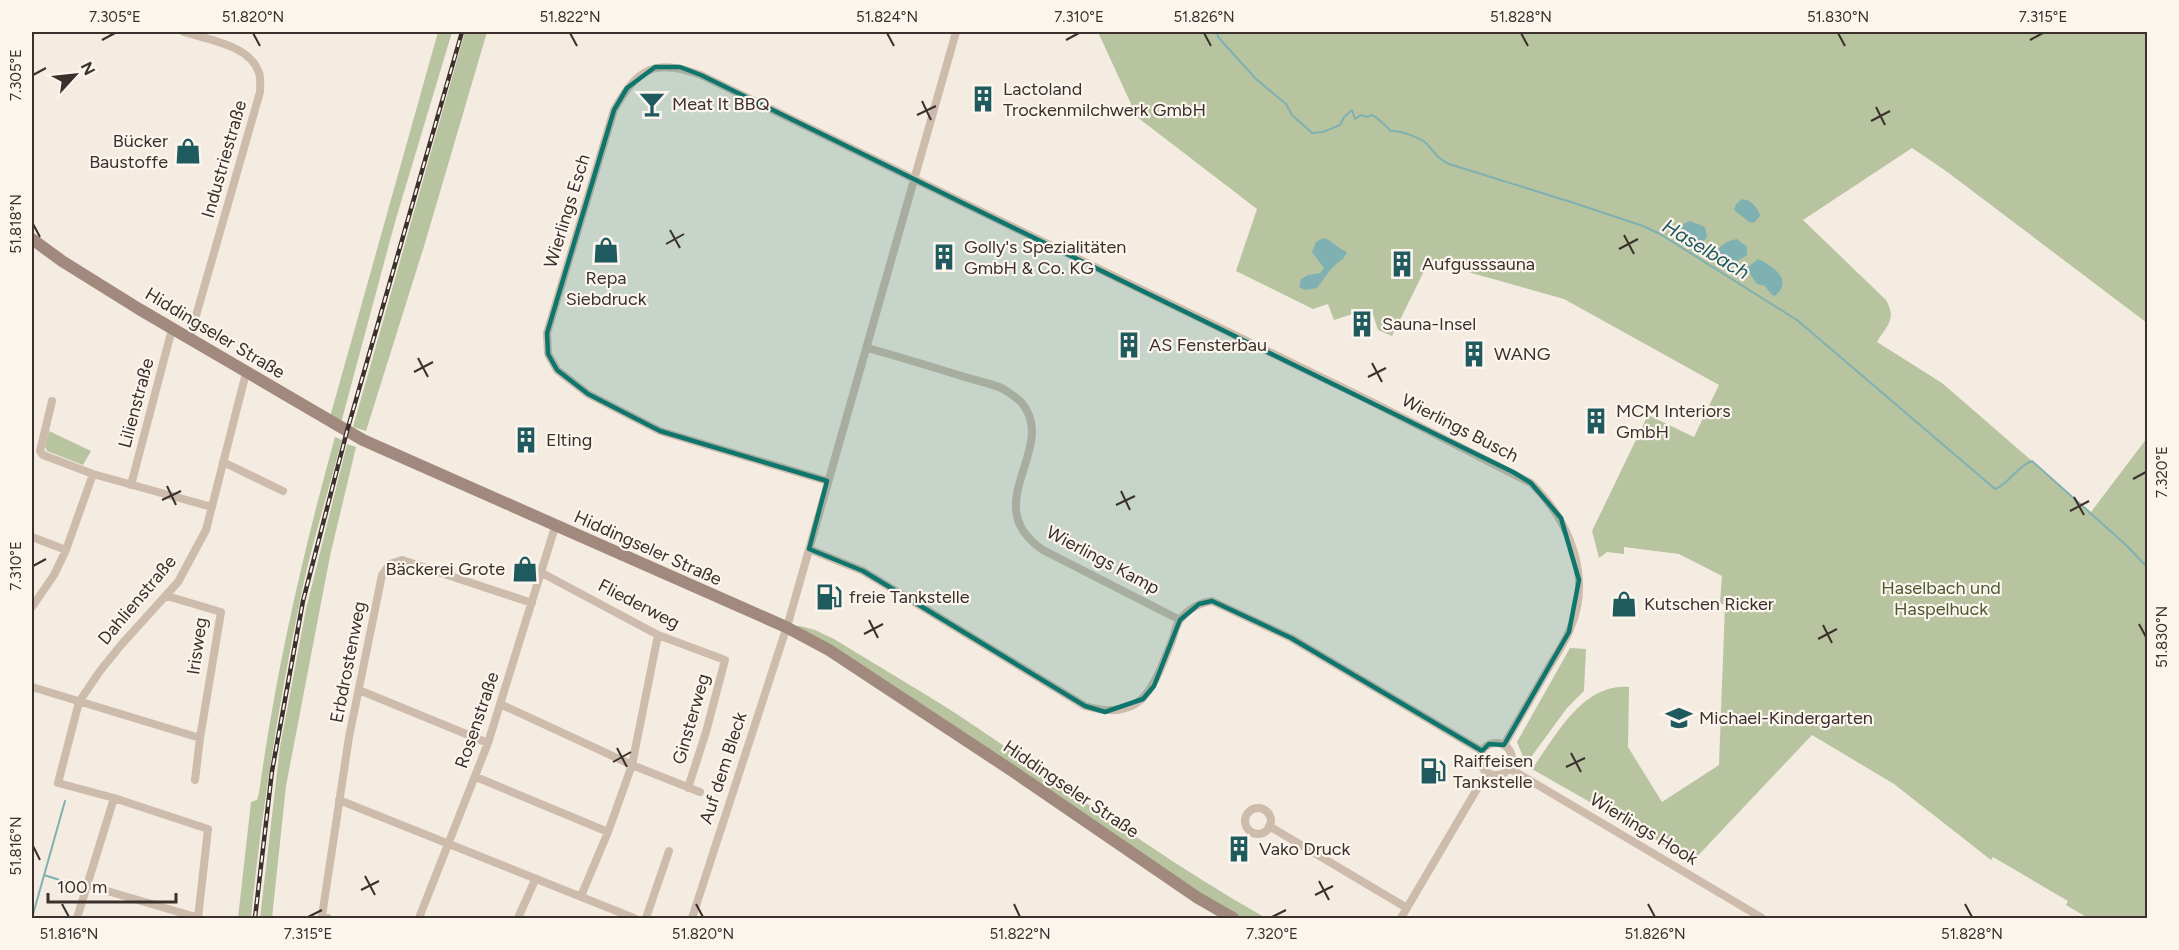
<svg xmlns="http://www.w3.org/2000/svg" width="2179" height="950" viewBox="0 0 2179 950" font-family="Figtree,sans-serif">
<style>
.green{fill:#b8c4a0}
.water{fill:#7fb0b2}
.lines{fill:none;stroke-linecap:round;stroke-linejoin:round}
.stream{stroke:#7fb0b2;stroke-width:2}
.street{stroke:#cdbbac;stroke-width:8}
.secondary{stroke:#a18a7d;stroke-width:12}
.rail-casing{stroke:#3b302b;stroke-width:4.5}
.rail{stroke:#fbf5ee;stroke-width:2;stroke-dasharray:7;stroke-linecap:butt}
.marked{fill:#0f766e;fill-opacity:0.2;stroke:#0f766e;stroke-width:4.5;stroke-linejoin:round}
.ticks{fill:none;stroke:#3b302b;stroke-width:2}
.labels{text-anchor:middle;stroke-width:4.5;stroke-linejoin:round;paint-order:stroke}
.poi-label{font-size:18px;fill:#3b302b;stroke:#fbf5ee;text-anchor:start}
.street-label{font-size:18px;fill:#3b302b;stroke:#fbf5ee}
.park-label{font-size:18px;fill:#4a5a2e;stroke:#fbf5ee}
.water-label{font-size:20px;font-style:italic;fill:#1f5a5e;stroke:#fbf5ee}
.neatline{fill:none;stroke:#3b302b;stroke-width:2}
.ticks-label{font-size:15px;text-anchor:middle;fill:#3b302b}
</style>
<rect width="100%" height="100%" fill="#f4ebe1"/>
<path class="green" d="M438 32H452L395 222 341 423 330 417Z
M465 32H487L425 243 366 431 353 427Z
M1098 32H2147V323L1946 171 1912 148 1803 220 1886 300C1897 320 1887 325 1877 342L1942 383 2091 512 2147 438V918H2088L2066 905 2068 901 1993 857 1991 860 1894 784 1812 735 1691 863 1658 841 1532 769C1556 736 1582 683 1629 687L1628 747 1662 802 1719 765 1725 605 1720 603 1722 576 1679 554 1624 547V554L1607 552 1599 558 1592 531 1648 415 1694 437 1719 385 1564 299 1429 261 1392 336 1378 330 1373 314 1365 310 1334 320 1328 304 1313 309 1236 271 1257 209 1137 117Z
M49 431 91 451 83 465 47 451 45 446Z
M335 437 342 440C329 488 314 537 303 586 280 696 262 806 251 918H238L251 802 257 800 259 793C276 671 302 556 335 437Z
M347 444 356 447 330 556 286 786 272 918H260L280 747 306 609Z
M800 626 815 630 834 639C884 670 936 699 985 733 1078 796 1168 863 1266 918H1235L786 627Z
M1570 648 1586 649 1584 691 1567 708 1526 764 1517 742Z"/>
<path class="water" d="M1742 199C1751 200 1758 207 1760 216L1754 223 1749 222 1734 210 1736 204Z
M1690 221 1705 227 1707 237 1701 244H1695L1678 233 1677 227Z
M1323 238C1332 240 1337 248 1347 252 1344 260 1339 261 1333 267 1329 271 1321 283 1317 288L1305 290 1299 287 1301 279 1308 275 1320 273 1324 268 1312 252 1316 242Z
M1737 239 1747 247V255C1736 263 1722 269 1716 253 1721 244 1727 241 1737 239Z
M1758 259C1773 266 1794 280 1775 296L1771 294 1765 286 1757 284 1748 271V267Z"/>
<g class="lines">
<path class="stream" d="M1217 32 1218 37 1256 79 1286 104 1292 115 1312 133 1323 132 1340 125 1344 117 1352 110 1355 119 1361 115 1367 117 1372 115C1380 119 1384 125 1391 131 1400 130 1421 138 1427 144 1434 152 1439 160 1449 164L1574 203 1643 226 1660 234 1797 320 1995 489C2010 483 2016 467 2032 461L2126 545 2148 568
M44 875 69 883
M32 918 65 801"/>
<path class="street" d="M184 32C209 40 250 45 259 73 261 78 260 86 260 92L189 340
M867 348C897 356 926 365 955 374 970 379 985 382 999 387 1006 390 1017 398 1022 403 1059 449 976 505 1043 550L1180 620
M52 401 40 451 43 455 93 474 212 507
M223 462 283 491
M827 481 660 431 588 394 557 370 548 354 547 333 614 110C638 68 654 58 701 75L1370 401 1531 483C1569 520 1593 577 1570 629 1565 642 1557 654 1550 665 1535 692 1519 718 1504 745
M131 485 172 329
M32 537 66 550
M809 549 863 571 1085 706C1144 723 1153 687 1172 641 1174 635 1176 625 1180 620 1188 609 1199 603 1212 601L1291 638 1482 751
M542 573 658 635 725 660 706 732 688 788
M32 607 54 575 66 550 93 474
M32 687 200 738 221 612 167 596
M359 690 488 743
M500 704 632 765 700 792
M1480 759a16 16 0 1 1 32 0a16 16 0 1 1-32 0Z
M1509 768 1762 918
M476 777 608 832
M195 780 200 738
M339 800 634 918
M1245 821a13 13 0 1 1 26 0a13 13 0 1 1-26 0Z
M1269 826 1407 908
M87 885 199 918
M581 896 608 832 632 765 658 635
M77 918 114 798
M198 918 208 829 114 798 58 783 79 702 100 671 121 645 178 582 206 530 246 373
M328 918 322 916 349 737 382 575 390 564 402 560 532 603
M419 918 488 743 555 527
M518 918 535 880
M646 918 669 851
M692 918 789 620 956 32
M1401 918 1487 772"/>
<path class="secondary" d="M32 239 62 261 139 309 363 440 786 627 829 650 1014 772 1198 898 1233 918"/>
<g class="rail-casing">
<path id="rail" d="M255 918 272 771 303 601 347 431 462 32"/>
</g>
<use href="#rail" class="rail"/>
</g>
<path class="marked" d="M655 67H680L701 75 1513 472 1531 483 1561 518 1579 580 1569 632 1504 745 1489 744 1482 751 1291 638 1212 601 1199 604 1180 620 1154 686 1143 699 1105 712 1085 706 863 571 809 549 827 481 660 431 588 394 557 370 548 354 547 333 614 110 627 88Z"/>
<path class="ticks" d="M253 33 260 46M570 33 577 46M887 33 894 46M1204 33 1211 46M1521 33 1528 46M1838 33 1845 46M102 40 115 33M1066 40 1079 33M2030 40 2043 33M33 75 46 68M922 101 931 120M1876 107 1885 125M917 115 936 106M1871 121 1890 111M33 224 40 237M670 230 680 248M1624 235 1634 254M666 244 684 234M1619 249 1638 239M418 358 428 377M1372 363 1382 382M414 372 433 362M1368 377 1386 368M2133 479 2146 472M167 486 176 505M1121 491 1130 510M2074 497 2084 515M162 500 181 491M1116 505 1135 496M2070 511 2089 501M33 566 46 559M869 620 878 638M2139 624 2146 637M1823 625 1832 643M864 634 883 624M1818 639 1837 629M617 748 627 767M1571 753 1581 772M613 762 631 752M1566 767 1585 758M33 846 40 860M365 876 375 895M1319 881 1329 900M361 890 379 881M1315 895 1333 886M62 904 69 917M696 904 703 917M1014 904 1020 917M1648 904 1655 917M1965 904 1972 917M308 917 322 910M1272 917 1286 910"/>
<defs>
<g id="building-bare" transform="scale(2.07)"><path d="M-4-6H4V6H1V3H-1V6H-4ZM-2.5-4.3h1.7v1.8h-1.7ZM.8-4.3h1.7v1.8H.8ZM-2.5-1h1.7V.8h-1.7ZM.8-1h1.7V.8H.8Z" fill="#1f5a5e" stroke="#fbf5ee" stroke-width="2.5" paint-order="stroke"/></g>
<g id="bar-bare" transform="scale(2.07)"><path d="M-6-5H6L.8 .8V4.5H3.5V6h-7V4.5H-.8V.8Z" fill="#1f5a5e" stroke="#fbf5ee" stroke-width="2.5" paint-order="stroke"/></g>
<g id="shop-bare" transform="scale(2.07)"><path d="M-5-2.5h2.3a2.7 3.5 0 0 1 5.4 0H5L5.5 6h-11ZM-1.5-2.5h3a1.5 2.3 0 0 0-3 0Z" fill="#1f5a5e" stroke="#fbf5ee" stroke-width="2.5" paint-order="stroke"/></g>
<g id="fuel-bare" transform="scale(2.07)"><path d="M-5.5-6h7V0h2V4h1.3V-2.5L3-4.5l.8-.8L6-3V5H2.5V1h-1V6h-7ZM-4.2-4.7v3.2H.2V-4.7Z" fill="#1f5a5e" stroke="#fbf5ee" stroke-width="2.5" paint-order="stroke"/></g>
<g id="school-bare" transform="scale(2.07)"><path d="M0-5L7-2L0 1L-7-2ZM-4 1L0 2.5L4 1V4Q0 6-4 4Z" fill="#1f5a5e" stroke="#fbf5ee" stroke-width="2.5" paint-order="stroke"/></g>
</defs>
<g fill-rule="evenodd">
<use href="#building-bare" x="983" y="99"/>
<use href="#bar-bare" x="652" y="104"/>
<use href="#shop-bare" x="188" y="151"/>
<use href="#shop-bare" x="606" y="250"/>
<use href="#building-bare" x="944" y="257"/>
<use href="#building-bare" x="1402" y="264"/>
<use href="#building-bare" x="1362" y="324"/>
<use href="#building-bare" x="1129" y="345"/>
<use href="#building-bare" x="1474" y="354"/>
<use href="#building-bare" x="1596" y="421"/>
<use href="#building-bare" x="526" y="440"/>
<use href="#shop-bare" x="525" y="569"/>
<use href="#fuel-bare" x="829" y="597"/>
<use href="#shop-bare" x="1624" y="604"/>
<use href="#school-bare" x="1679" y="718"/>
<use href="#fuel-bare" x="1433" y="771"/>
<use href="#building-bare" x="1239" y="849"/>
</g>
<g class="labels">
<g class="poi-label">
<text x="1003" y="95">Lactoland<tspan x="1003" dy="21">Trockenmilchwerk GmbH</tspan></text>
<text x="672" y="110">Meat It BBQ</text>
<text x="168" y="147" text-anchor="end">Bücker<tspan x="168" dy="21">Baustoffe</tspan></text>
<text x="964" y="253">Golly's Spezialitäten<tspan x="964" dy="21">GmbH &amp; Co. KG</tspan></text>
<text x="1422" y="270">Aufgusssauna</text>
<text x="606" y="284" text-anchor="middle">Repa<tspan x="606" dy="21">Siebdruck</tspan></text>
<text x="1382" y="330">Sauna-Insel</text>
<text x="1149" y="351">AS Fensterbau</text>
<text x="1494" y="360">WANG</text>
<text x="1616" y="417">MCM Interiors<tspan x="1616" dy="21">GmbH</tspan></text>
<text x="546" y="446">Elting</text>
<text x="505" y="575" text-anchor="end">Bäckerei Grote</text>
<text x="849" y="603">freie Tankstelle</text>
<text x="1644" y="610">Kutschen Ricker</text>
<text x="1699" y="724">Michael-Kindergarten</text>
<text x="1453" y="767">Raiffeisen<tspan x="1453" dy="21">Tankstelle</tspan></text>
<text x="1259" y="855">Vako Druck</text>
</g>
<g class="street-label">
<text transform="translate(224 159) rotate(-74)" y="6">Industriestraße</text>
<text transform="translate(567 211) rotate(-73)" y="6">Wierlings Esch</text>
<text transform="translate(215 333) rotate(31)" y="6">Hiddingseler Straße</text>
<text transform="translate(136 403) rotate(-75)" y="6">Lilienstraße</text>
<text transform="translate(1460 428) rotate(27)" y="6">Wierlings Busch</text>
<text transform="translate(648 548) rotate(24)" y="6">Hiddingseler Straße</text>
<text transform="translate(1103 560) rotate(28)" y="6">Wierlings Kamp</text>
<text transform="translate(137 600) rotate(-50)" y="6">Dahlienstraße</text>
<text transform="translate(639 604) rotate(27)" y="6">Fliederweg</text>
<text transform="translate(197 646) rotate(-82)" y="6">Irisweg</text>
<text transform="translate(348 662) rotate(-79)" y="6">Erbdrostenweg</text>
<text transform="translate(691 719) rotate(-74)" y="6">Ginsterweg</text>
<text transform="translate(477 720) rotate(-71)" y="6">Rosenstraße</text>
<text transform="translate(723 768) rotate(-72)" y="6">Auf dem Bleck</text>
<text transform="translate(1071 789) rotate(34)" y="6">Hiddingseler Straße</text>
<text transform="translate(1644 829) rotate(31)" y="6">Wierlings Hook</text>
</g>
<g class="park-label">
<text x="1941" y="594">Haselbach und<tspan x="1941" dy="21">Haspelhuck</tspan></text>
</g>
<g class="water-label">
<text transform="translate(1706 249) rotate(31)" y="7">Haselbach</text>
</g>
</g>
<rect width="2179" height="950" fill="none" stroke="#fbf5ee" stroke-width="66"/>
<g transform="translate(75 75) rotate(63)" stroke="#fbf5ee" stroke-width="4.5" paint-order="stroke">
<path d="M0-4.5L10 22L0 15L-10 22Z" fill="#3b302b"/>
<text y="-9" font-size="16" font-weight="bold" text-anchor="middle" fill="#3b302b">N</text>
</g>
<path d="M48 893v9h128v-9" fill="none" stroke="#3b302b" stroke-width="3"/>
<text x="57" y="893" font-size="18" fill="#3b302b" stroke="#fbf5ee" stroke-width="4.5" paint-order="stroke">100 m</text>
<rect x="33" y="33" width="2113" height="884" class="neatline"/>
<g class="ticks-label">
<text x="115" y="22">7.305°E</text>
<text x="253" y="22">51.820°N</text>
<text x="570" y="22">51.822°N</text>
<text x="887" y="22">51.824°N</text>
<text x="1079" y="22">7.310°E</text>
<text x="1204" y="22">51.826°N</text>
<text x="1521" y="22">51.828°N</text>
<text x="1838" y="22">51.830°N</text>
<text x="2043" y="22">7.315°E</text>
<text transform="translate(16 75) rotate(-90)" y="5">7.305°E</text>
<text transform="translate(16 224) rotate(-90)" y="5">51.818°N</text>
<text transform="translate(2162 472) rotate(-90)" y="5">7.320°E</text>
<text transform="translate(16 566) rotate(-90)" y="5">7.310°E</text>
<text transform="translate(2162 637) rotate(-90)" y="5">51.830°N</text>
<text transform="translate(16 846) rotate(-90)" y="5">51.816°N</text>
<text x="69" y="939">51.816°N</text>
<text x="308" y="939">7.315°E</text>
<text x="703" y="939">51.820°N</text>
<text x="1020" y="939">51.822°N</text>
<text x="1272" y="939">7.320°E</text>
<text x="1655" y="939">51.826°N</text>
<text x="1972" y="939">51.828°N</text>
</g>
</svg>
